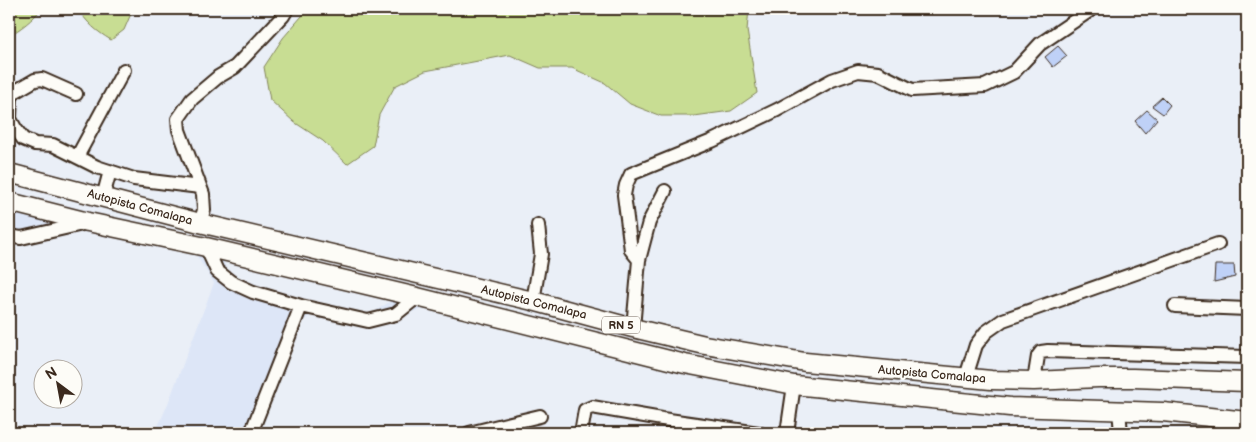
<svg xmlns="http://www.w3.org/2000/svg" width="1256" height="442" viewBox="0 0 1256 442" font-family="'Balsamiq Sans',sans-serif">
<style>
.built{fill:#dde6f7}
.green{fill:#c8dd93;stroke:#828458}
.building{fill:#bfd1f7;stroke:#3b2a1e}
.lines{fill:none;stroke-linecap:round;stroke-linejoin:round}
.minor-casing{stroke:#3b2a1e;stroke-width:16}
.highway-casing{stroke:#3b2a1e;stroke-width:21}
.minor{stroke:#fdfcf7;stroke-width:12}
.highway{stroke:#fdfcf7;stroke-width:18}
.labels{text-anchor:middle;stroke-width:4.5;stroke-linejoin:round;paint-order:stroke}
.shield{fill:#fdfcf7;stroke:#75695f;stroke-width:1}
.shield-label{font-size:11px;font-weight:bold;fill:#3b2a1e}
.street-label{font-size:12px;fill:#3b2a1e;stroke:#fdfcf7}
</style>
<rect width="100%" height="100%" fill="#eaeff7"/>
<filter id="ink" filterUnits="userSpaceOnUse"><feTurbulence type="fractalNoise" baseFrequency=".02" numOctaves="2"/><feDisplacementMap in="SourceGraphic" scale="10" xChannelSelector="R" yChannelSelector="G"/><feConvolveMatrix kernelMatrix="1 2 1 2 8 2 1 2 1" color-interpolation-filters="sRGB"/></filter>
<g filter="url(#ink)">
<path class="built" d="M9 211 64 227 18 237 9 272Z
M193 250 223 259 227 271 235 277 287 295 369 315 391 301 425 308 370 325 316 315 308 317 301 325 257 433H155L167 406 214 283Z"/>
<path class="green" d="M9 9H41C33 20 20 29 9 36Z
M78 9H133L124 30 111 40C96 31 88 24 78 9Z
M308 9H749L747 30 757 93 731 111 694 116H661L630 104 605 83 572 68H540L510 55 425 71 395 86 379 115 373 146 347 164 323 141 294 122 270 100 264 67 283 38Z"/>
<path class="building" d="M1058 46 1067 56 1053 67 1045 57Z
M1162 97 1170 105 1163 114 1152 106Z
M1147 110 1157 119 1145 133 1135 121Z
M1215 265H1234L1235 277 1214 282Z"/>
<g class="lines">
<g class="minor-casing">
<path id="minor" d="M76 94 42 79 35 80 16 91 11 97 10 119 15 128 23 139 35 144 53 145 97 167 134 179 200 187
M77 157 124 70
M103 197 110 171
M200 223 204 210 203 194 179 130 178 119 192 99 218 77 235 67 283 16 287 9
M9 236 21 238 87 223
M206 247 217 271 231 282 253 292 301 306 368 321 396 314 417 297
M639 260 649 222 665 191
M533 301 541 254 538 225
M1175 306 1247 309
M633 328 639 260 631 250 624 195 626 185 631 174 712 141 777 110 832 80 858 71 878 73 912 90 985 86 1014 72 1040 44 1092 9
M966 377 976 345 986 332 1003 320 1218 244
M1034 381 1038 356 1041 352 1048 351 1247 357
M1119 410 1121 433
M251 433 301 306
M469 433 540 416
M581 433 585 410 592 407 662 419 759 433
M787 433 794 385"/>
</g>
<g class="highway-casing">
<path id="highway" d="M9 173 200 223 533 301 633 328 705 345 805 362 991 380 1034 381 1098 378H1133L1247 382
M9 202 88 222 206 247 417 297 685 364 794 385 1010 407 1163 412 1247 421"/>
</g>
<use href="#minor" class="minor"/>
<use href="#highway" class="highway"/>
</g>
</g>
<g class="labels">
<rect class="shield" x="602" y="316.5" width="38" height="17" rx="4"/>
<g class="shield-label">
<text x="621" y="329">RN 5</text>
</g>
<g class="street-label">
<text transform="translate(140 207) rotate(15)" y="4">Autopista Comalapa</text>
<text transform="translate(534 302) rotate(14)" y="4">Autopista Comalapa</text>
<text transform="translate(932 374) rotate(5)" y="4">Autopista Comalapa</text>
</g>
</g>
<rect width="1256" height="442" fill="none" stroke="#fdfcf7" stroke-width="30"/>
<rect x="15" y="15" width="1226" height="412" fill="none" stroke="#3b2a1e" stroke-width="2" filter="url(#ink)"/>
<g transform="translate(58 384) rotate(328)"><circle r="24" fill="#fdfcf7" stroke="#afa8a0"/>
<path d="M0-4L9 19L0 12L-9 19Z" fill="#3b2a1e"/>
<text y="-8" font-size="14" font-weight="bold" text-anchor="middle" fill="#3b2a1e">N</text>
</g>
</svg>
